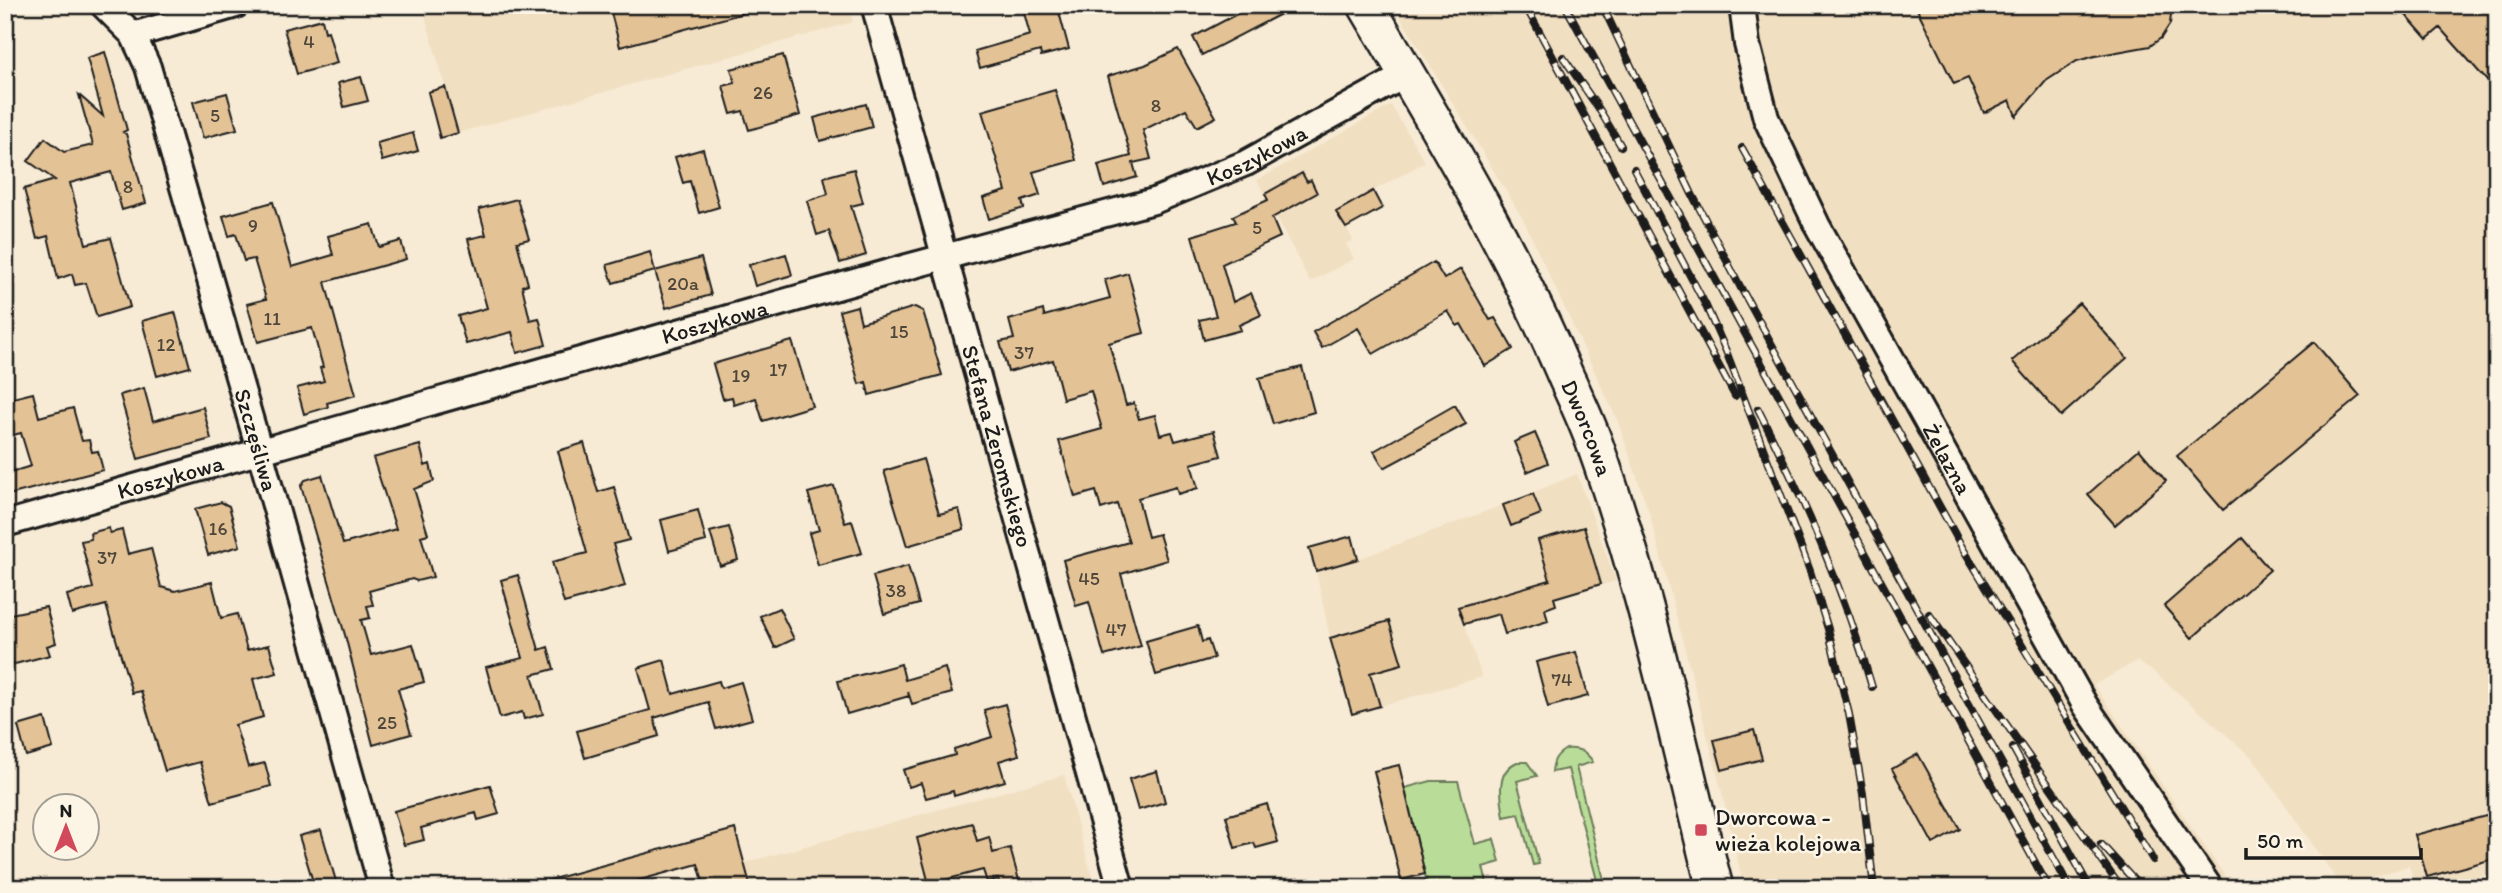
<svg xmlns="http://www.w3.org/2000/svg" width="2502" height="893" viewBox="0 0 2502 893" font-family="Itim,sans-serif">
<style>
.built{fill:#f1dfc2}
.green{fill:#b9dd98;stroke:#6a7c5a;stroke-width:2}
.building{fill:#e3c296;stroke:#1c1c1c;stroke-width:2}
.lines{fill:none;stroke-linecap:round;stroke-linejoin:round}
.street-casing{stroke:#1c1c1c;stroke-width:30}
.secondary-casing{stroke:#1c1c1c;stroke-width:40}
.street{stroke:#fcf5e5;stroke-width:24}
.secondary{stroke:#fcf5e5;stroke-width:35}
.rail-casing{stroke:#1c1c1c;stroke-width:8}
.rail{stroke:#fcf5e5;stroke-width:5;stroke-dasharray:16;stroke-linecap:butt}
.poi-dot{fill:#d1495b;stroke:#fcf5e5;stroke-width:2.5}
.labels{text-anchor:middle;stroke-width:5;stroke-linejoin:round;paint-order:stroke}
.number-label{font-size:19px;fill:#4e463a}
.street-label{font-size:23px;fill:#1c1c1c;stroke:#fcf5e5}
.poi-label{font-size:23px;fill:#1c1c1c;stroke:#fcf5e5;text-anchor:start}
</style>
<rect width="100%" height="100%" fill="#f7ebd5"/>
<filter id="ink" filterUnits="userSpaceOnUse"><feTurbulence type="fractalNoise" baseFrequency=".0143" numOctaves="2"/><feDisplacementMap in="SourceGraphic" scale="14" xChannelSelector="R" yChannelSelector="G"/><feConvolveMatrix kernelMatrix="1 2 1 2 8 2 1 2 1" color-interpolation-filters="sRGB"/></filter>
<g filter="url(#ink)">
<path class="built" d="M422 5H848L853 22 458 133Z
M1393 5H2497V872L2436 888H2416L2409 866 2341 886 2253 758 2155 673 2137 661 2094 685 2233 888H1744L1721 788 1650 515 1618 422 1523 219Z
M1391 105 1425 162 1337 211 1353 240 1346 244 1354 259 1310 282 1257 180Z
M1577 474 1616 581 1464 624 1482 677 1352 714 1330 638 1316 571 1358 559 1503 505Z
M1064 775 1095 888H751L744 863Z"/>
<path class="green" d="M1566 749C1579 748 1586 751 1593 762L1576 767 1606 888H1599L1568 769 1552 772C1553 760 1556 755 1566 749Z
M1517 762H1527L1537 776 1517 781 1539 864 1533 865 1519 814 1504 817C1501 797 1495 772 1517 762Z
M1431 781H1458L1475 844 1494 839 1500 862 1483 867 1488 888H1428L1405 788Z"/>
<path class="building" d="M609 5H750L751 11 620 47Z
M1022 5H1057L1069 49 1041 56 1040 51 980 68 975 51 1030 35Z
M1254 5H1298L1202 55 1193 37Z
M1915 5H2172L2170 24 2161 38 2150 46 2095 56 2077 61 2046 81 2016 116 2010 100 1984 113 1968 78 1954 84Z
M2397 5H2497V92L2440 28 2427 39Z
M322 19 325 32 328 31 337 63 297 74 284 29Z
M1178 49 1216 117 1197 127 1186 109 1143 130 1151 159 1133 163 1137 177 1104 187 1098 165 1131 156 1108 76 1145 65Z
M105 52 127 130 123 132 126 134 146 203 122 210 111 172 70 183 86 244 111 238 130 307 97 317 86 283 75 285 72 274 58 279 48 236 37 239 24 189 55 180 28 161 45 138 64 152 93 145 79 95 103 116 87 58Z
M783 55 800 115 749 130 743 111 731 114 723 86 735 83 731 69Z
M361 77 368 101 344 107 338 83Z
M445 87 458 133 440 138 428 92Z
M1055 90 1076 160 1033 172 1040 195 1022 201 1024 208 989 219 983 198 1006 191 982 111Z
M227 93 237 129 203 138 193 102Z
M866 104 872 127 820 141 814 118Z
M413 133 418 151 382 161 377 143Z
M703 149 719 207 699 213 690 181 683 183 675 157Z
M854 169 863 203 851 206 866 255 840 263 829 231 817 235 807 201 828 194 824 177Z
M1302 173 1307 182 1311 180 1317 193 1272 218 1280 237 1222 264 1233 302 1251 293 1261 315 1239 325 1241 330 1204 340 1199 320 1216 316 1192 236 1236 222 1233 216 1268 200 1265 194Z
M1373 191 1382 208 1346 228 1336 212Z
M517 199 529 239 517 242 528 284 522 286 530 320 539 318 546 345 517 353 512 332 466 344 458 316 487 308 468 239 486 235 479 209Z
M273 202 292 267 333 255 328 236 372 224 379 247 401 241 406 259 325 282 356 395 327 403 328 407 304 414 297 388 324 381 320 368 323 367 312 328 258 342 247 304 266 299 254 259 244 261 236 234 229 236 223 216Z
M650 252 655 271 701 258 711 295 666 308 655 271 613 283 607 265Z
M786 254 792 275 755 286 749 265Z
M1434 262 1444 279 1461 269 1490 320 1495 318 1513 349 1485 366 1461 324 1457 326 1448 311 1373 354 1358 328 1322 348 1313 332Z
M1128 273 1144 333 1109 343 1126 405 1134 403 1139 419 1155 415 1160 435 1172 432 1175 441 1214 431 1221 456 1191 464 1198 488 1178 494 1176 487 1138 498 1148 537 1159 534 1167 560 1121 574 1141 646 1104 656 1089 602 1076 606 1063 560 1129 542 1117 504 1101 509 1096 491 1075 497 1059 441 1102 429 1091 391 1063 399 1053 360 1008 372 1000 342 1014 339 1009 320 1043 310 1044 316 1110 298 1105 280Z
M2079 303 2127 358 2061 416 2012 361Z
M857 306 861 323 915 307 923 311 942 375 869 395 866 382 859 384 839 311Z
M175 312 190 367 157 376 142 321Z
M792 341 812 406 763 421 756 398 734 405 732 397 723 399 713 364Z
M2314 342 2360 396 2223 510 2177 456Z
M1302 367 1314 412 1273 424 1259 378Z
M144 388 153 421 203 407 211 439 138 459 120 395Z
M33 393 39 417 73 408 82 441 89 440 92 452 98 451 103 470 5 496V474L31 466 21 433 5 437V400Z
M1455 405 1466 424 1384 468 1374 451Z
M1535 433 1548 463 1527 472 1514 442Z
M584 443 598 492 614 487 629 540 613 544 625 586 564 603 552 562 587 553 558 451Z
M420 445 425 466 430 464 434 481 414 489 428 534 421 536 433 577 417 581 412 579 369 591 373 605 367 606 370 618 361 620 371 655 413 644 424 682 398 689 411 734 373 745 345 635 301 486 305 480 322 475 343 544 396 529 373 458Z
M2139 449 2166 481 2115 525 2088 494Z
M923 459 939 514 959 509 964 529 907 546 884 471Z
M834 486 845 523 852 521 862 553 818 565 809 533 819 530 808 493Z
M1533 494 1541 514 1511 526 1503 505Z
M221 502 229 506 240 546 208 555 195 509Z
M698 510 706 541 669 551 661 520Z
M729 527 738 560 720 566 710 532Z
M1584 527 1601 584 1554 598 1556 605 1545 609 1548 621 1505 634 1499 614 1464 624 1458 607 1550 580 1538 540Z
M109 528 110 533 122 530 128 554 151 548 161 587 175 591 212 582 221 618 237 614 247 650 269 645 277 673 253 679 263 717 235 725 248 767 265 763 271 786 212 802 200 762 165 771 141 691 132 693 106 605 72 614 67 595 93 588 81 541 91 539 90 533Z
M1352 536 1358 559 1316 571 1309 548Z
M2242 538 2270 570 2192 638 2164 606Z
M908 566 919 604 884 614 873 576Z
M518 575 539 650 548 647 554 669 532 675 543 714 524 719 522 712 500 718 486 667 523 658 501 580Z
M46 607 56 643 47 646 50 655 11 665 5 646V615Z
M779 608 794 639 775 648 760 616Z
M1389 621 1402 664 1370 673 1380 706 1352 714 1330 638Z
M1198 626 1202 642 1208 640 1214 658 1156 675 1146 641Z
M1576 652 1588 696 1548 707 1536 662Z
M664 660 673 694 719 681 721 688 741 682 752 719 716 729 708 702 654 718 659 736 585 758 577 731 650 710 638 668Z
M901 664 905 680 945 668 952 693 912 704 908 692 909 696 847 714 838 681Z
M1005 704 1019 755 999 761 1005 781 954 796 953 791 926 798 921 783 909 787 903 770 955 755 954 749 992 737 984 710Z
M45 718 53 748 26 756 18 726Z
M1754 730 1762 759 1722 770 1714 740Z
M1918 754 1960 829 1933 844 1892 769Z
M1399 765 1425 874 1401 880 1374 771Z
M1157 771 1165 802 1138 810 1129 779Z
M490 785 499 814 478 820 476 813 421 828 424 840 404 845 394 811Z
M1267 804 1278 842 1256 848 1254 843 1235 848 1226 816Z
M2497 813V858L2427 877 2415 835Z
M972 823 977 841 989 837 993 853 1010 848 1020 884 1000 888 998 879 987 882 983 870 929 884 917 838Z
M735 829 751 888H705L698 864 611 888H543L542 882Z
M321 830 338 888H315L299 836Z"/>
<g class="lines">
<g class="street-casing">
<g id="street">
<path id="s1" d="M103 5 133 35 148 67 260 452 382 888"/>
<path id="s2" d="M874 5 1121 888"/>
<path id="s3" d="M1742 5 1747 44 1766 118 1817 225 2085 705 2210 888"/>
<path d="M133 35 236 5"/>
<path id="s4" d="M5 524 907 267 1154 201 1246 163 1407 74"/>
</g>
</g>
<g class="secondary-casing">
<g id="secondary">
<path id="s5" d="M1366 5C1438 127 1511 247 1566 377 1576 399 1587 422 1595 445 1647 590 1677 739 1715 888"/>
</g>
</g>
<use href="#street" class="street"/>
<use href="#secondary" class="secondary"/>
<g class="rail-casing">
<path id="rail" d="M1525 5 1735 396
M1565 5 2049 888
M1602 5 1692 194 1742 290 2070 888
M1563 57 1599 109 1621 146
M1742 148 1962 547 2153 860
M1634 169 1705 304 1726 351 1810 571 1828 629 1849 714 1863 794 1874 888
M1758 409C1804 500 1844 590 1872 687
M1929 614 2121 888
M2013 748 2090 888
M2101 844 2141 888"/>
</g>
<use href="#rail" class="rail"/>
</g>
</g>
<rect class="poi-dot" x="1694" y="823" width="14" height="14" rx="3.5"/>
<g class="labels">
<g class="number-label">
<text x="309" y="48">4</text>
<text x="763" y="99">26</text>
<text x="1156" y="112">8</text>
<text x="215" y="122">5</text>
<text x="128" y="193">8</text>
<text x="253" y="232">9</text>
<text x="1257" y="234">5</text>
<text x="683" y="290">20a</text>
<text x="272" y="325">11</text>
<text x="899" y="338">15</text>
<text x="166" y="351">12</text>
<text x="1024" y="359">37</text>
<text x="778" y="376">17</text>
<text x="741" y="382">19</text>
<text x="218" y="535">16</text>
<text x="107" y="564">37</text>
<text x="1089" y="585">45</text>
<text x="896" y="597">38</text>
<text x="1116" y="636">47</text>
<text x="1562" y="686">74</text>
<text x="387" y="729">25</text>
</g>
<g class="street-label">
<text dy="8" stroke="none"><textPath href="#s4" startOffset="1306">Koszykowa</textPath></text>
<text dy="8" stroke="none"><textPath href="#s4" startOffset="738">Koszykowa</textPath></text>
<text dy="8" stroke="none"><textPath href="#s5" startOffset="478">Dworcowa</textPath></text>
<text dy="8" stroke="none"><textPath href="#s1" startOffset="466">Szczęśliwa</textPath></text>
<text dy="8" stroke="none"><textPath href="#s2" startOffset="458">Stefana Żeromskiego</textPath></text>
<text dy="8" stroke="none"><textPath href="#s3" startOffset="502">Żelazna</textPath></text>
<text dy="8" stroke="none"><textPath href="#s4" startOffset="172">Koszykowa</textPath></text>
</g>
<g class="poi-label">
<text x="1715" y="825">Dworcowa -<tspan x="1715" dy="26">wieża kolejowa</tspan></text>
</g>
</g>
<rect width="2502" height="893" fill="none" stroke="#fcf5e5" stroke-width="28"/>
<rect x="14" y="14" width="2474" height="865" fill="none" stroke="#1c1c1c" stroke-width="2.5" filter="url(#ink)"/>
<g transform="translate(66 827)"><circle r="33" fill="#fcf5e5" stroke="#a29e95" stroke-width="2"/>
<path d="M0-5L12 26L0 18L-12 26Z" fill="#d1495b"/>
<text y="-10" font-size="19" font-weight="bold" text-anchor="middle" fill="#1c1c1c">N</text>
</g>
<path d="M2246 848v10h175v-10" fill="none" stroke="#1c1c1c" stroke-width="3.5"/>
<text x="2257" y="848" font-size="21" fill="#1c1c1c" stroke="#fcf5e5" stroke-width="5" paint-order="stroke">50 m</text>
</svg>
